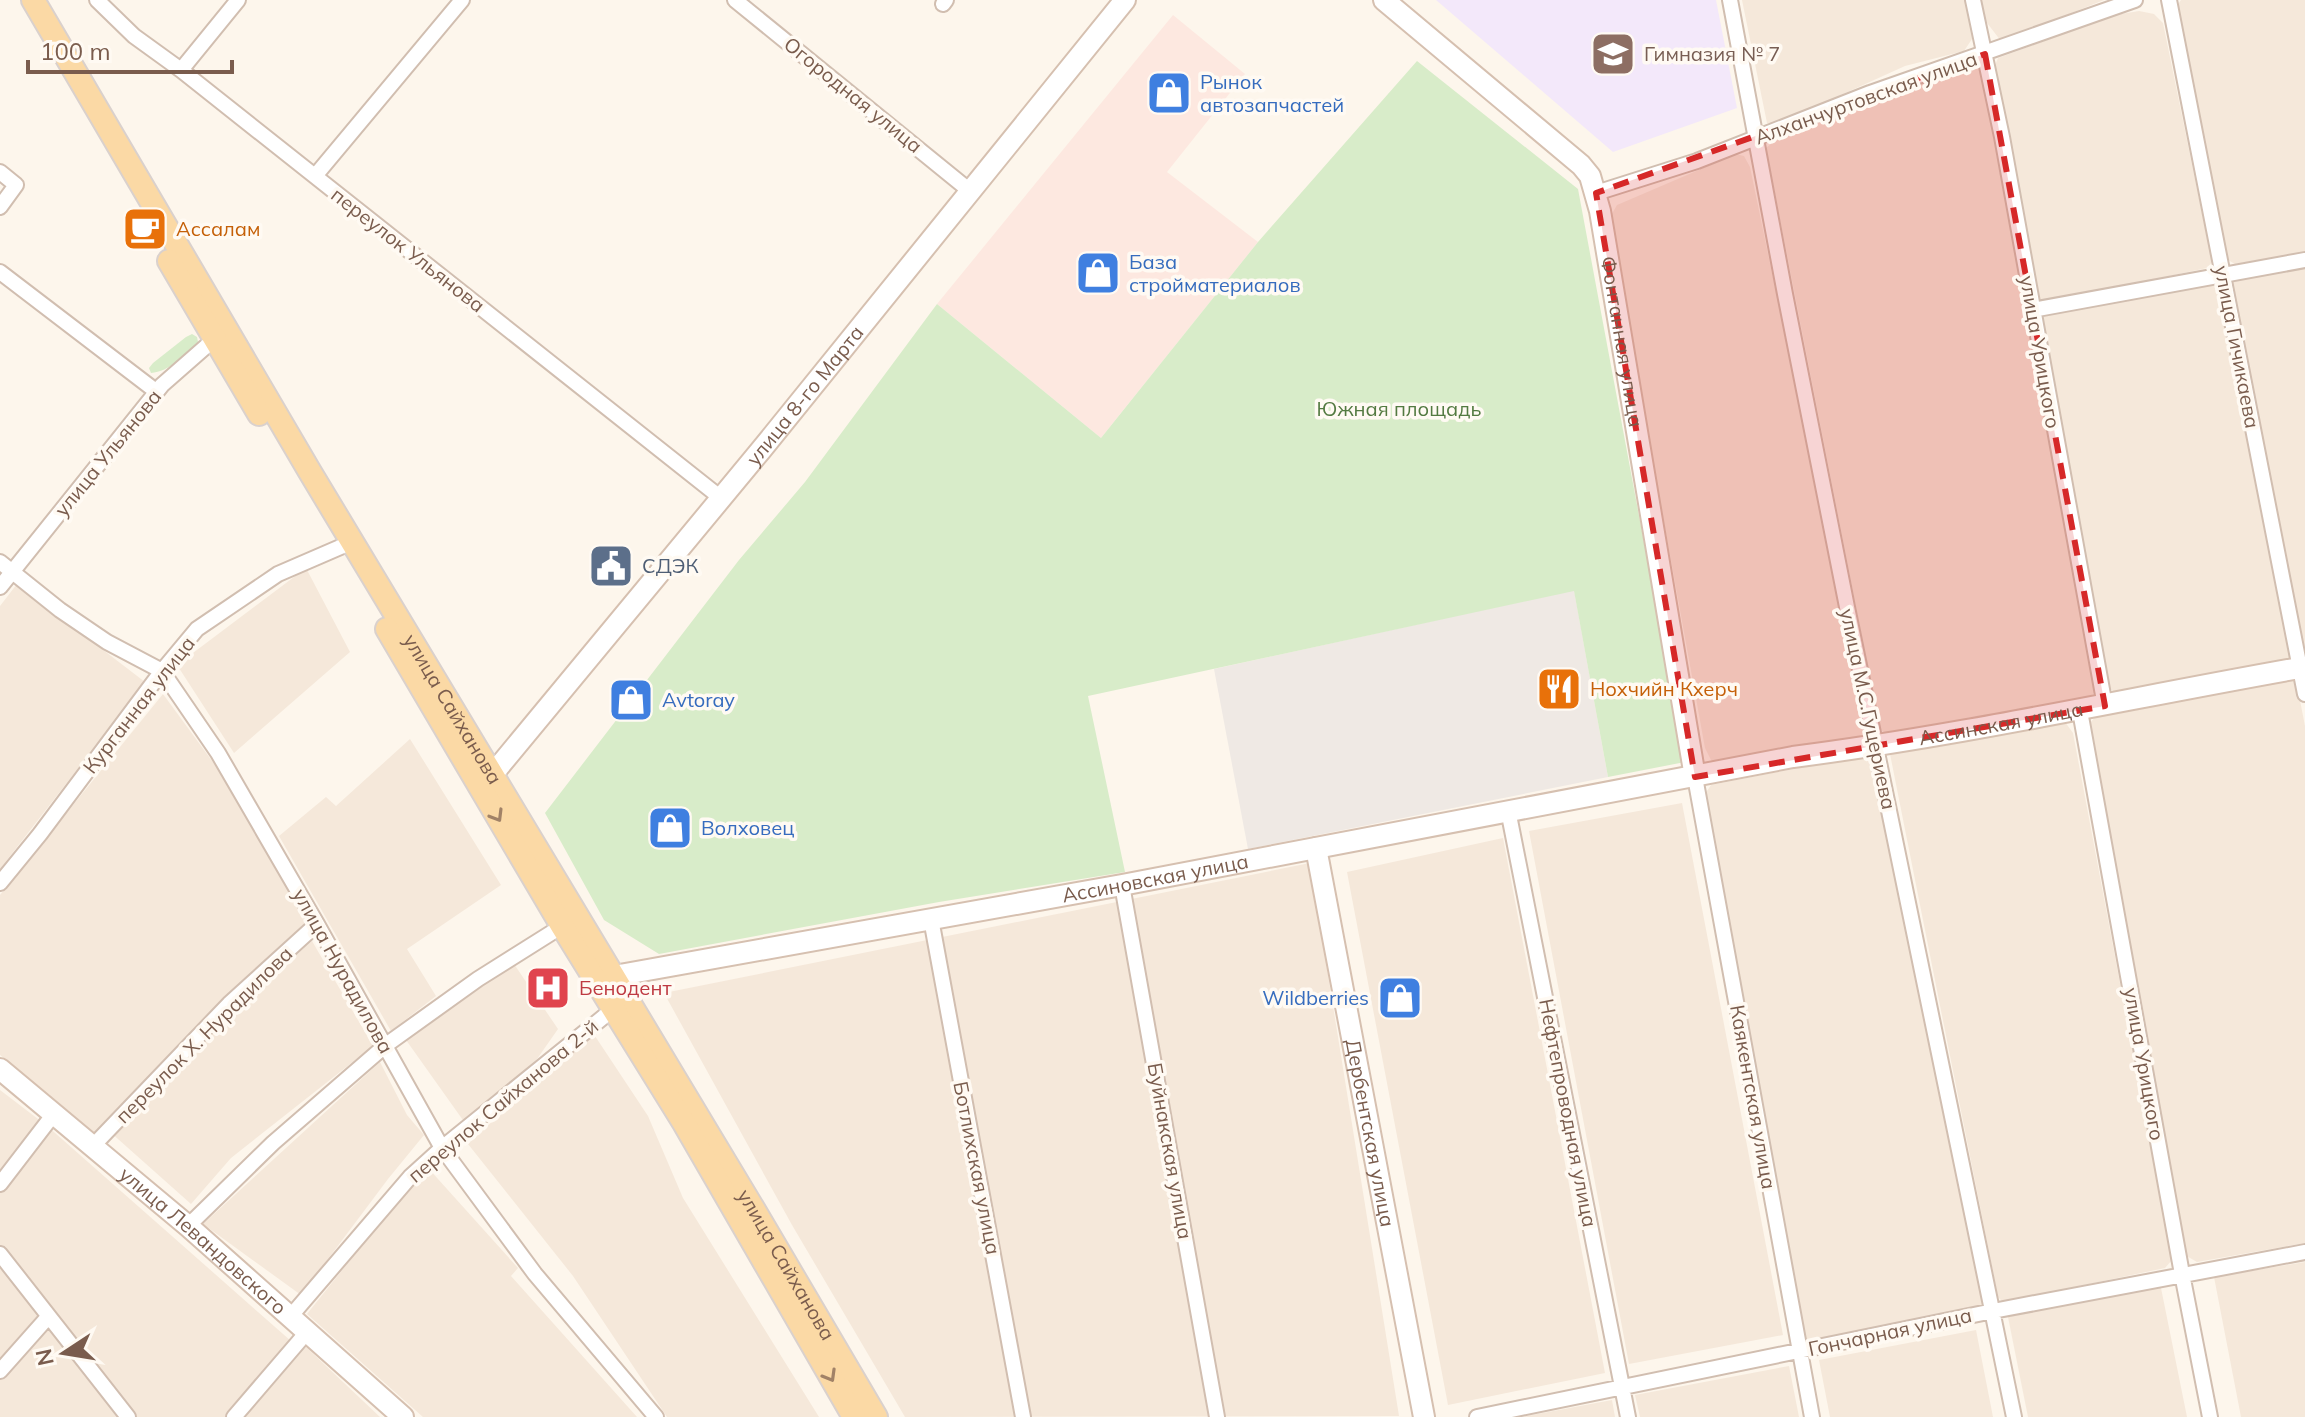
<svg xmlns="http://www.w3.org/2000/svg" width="2305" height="1417" viewBox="0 0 2305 1417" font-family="Mulish,sans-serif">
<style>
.residential{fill:#f5e8da}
.commercial{fill:#fde8e0}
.industrial{fill:#efe9e4}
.education{fill:#f3e8fa}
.green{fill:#d8ecc9}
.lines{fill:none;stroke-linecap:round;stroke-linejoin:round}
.street-casing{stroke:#d1beb0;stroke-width:18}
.secondary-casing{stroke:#d6c0b0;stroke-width:24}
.primary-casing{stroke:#dad1cd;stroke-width:26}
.street{stroke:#fff;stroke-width:14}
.secondary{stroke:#fff;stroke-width:20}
.primary{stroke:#fbd9a5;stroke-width:22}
.oneway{stroke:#a18267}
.marked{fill:#d62828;fill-opacity:0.2;stroke:#d62828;stroke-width:6;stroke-dasharray:16 10;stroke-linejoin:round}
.labels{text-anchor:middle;stroke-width:7;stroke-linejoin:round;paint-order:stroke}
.education-label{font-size:20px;fill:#785e54;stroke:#fffaf3;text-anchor:start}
.shop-label{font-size:20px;fill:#366cbe;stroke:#fffaf3;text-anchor:start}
.street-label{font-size:20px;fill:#7a5c4d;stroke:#fffaf3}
.food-label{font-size:20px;fill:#c56008;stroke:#fffaf3;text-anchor:start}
.park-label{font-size:20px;fill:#537a41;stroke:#fffaf3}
.service-label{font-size:20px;fill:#4e5e75;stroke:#fffaf3;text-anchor:start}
.health-label{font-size:20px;fill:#be3a42;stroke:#fffaf3;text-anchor:start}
</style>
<rect width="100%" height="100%" fill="#fdf6ec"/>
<path class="residential" d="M1742 0H1966L1974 36 1964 51 1905 66 1777 124 1767 123Z
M1980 0H2104L2001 41 1984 19Z
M2181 0H2305V252L2235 264 2228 260 2177 6Z
M2139 11 2154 14 2163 23 2212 262 2207 268 2042 303 2038 298 1994 68 1998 58 2115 15Z
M1969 64 1981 70 2095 692 2090 697 1885 733 1880 729 1766 148 1778 138Z
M1736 154 1744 156 1750 167 1867 731 1862 738 1717 763 1711 760 1705 748 1609 219 1617 205Z
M2305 262V653L2230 279Z
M2214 279 2218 282 2290 658 2287 661 2118 694 2107 687 2041 317Z
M306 568 350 652 234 753 177 665Z
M17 584 145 682 0 869V606Z
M2289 675 2296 680 2305 726V1243L2197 1262 2185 1255 2088 725 2097 715Z
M163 694 229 784 310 921 96 1135 0 1055V895Z
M2065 722 2073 733 2172 1260 2165 1268 2003 1302 1998 1297 1890 754 1895 747Z
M410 739 501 885 407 949 436 996 391 1031 279 836 326 797 336 806Z
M1870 754 1874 758 1986 1303 1983 1307 1807 1341 1802 1338 1705 794 1711 785Z
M1682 803 1783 1335 1629 1364 1529 831Z
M1503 838 1605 1373 1448 1405 1347 872Z
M1310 863 1399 1416 905 1417 792 1225 664 993Z
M312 941 373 1046 231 1158 191 1204 109 1131 158 1078Z
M514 964 558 1029 537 1059 465 1123 406 1040Z
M591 1030 648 1116 683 1198 819 1417H667L573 1276 468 1144Z
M380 1062 407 1115 424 1135 388 1179 301 1295 203 1224Z
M0 1090 42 1122 0 1177Z
M46 1125 291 1341 229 1417H136L65 1337 0 1250V1187Z
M429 1169 518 1268 511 1276 637 1417H423L307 1314 412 1183Z
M0 1260 41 1313 0 1361Z
M2305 1262V1417H2241L2214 1277Z
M2160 1283 2187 1417H2028L2008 1317Z
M49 1322 122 1417H0V1377Z
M1976 1330 1993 1417H1830L1819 1360Z
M306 1347 380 1417H245Z
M1789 1366 1799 1417H1640L1635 1395Z
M1612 1400 1615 1417H1521Z"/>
<path class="commercial" d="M1173 15 1245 74 1167 172 1258 242 1101 438 937 304Z"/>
<path class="industrial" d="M1574 590 1608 777 1248 849 1214 669Z"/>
<path class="education" d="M1436 0H1716L1737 108 1613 152Z"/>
<path class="green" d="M1417 61 1578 189 1685 762 1608 777 1574 591 1088 696 1125 872 939 902 659 954 604 920 545 813 739 560 805 482 937 304 1101 438 1258 242Z
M192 334 197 337 198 342C186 354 169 372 151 373L149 368 153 363 186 337Z"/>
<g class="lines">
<g class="street-casing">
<path id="street" d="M97 0 134 36 181 70 721 498
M735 0 970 191
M1730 0 1785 294 1847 607 2014 1417
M1973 0 2002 137 2105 706
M2169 0 2305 694
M943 4 946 0
M181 70 238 0
M0 172 16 185 0 207
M315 176 462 0
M1596 193 1697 161 1870 93 2135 0
M0 272 157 392
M2032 310 2305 260
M0 562 60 610 107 642 162 671 218 753 317 924 442 1148 535 1274 656 1417
M0 587 162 385 219 335
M2080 711 2182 1274 2210 1417
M1695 777 1812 1417
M1508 810 1628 1417
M0 883 40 834 162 671 197 629 278 574 352 542
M1122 885 1217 1417
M931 919 1023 1417
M92 1147 229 1004 317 924
M0 1184 53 1115
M188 1226 273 1143 386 1045 478 979 567 923
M0 1254 128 1417
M290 1317 410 1177 442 1148 617 1006
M0 1371 48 1317
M234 1417 307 1332
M1477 1417 1993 1311 2305 1252"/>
</g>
<g class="secondary-casing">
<g id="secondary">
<path id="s1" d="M1384 0 1581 165 1590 176 1600 211 1695 777"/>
<path id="s2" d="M482 782 492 775 761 450 1125 0"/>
<path id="s3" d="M1316 848 1424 1417"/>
<path id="s4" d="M614 976 1122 885 1793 757C1965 735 2134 697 2305 667"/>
<path id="s5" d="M0 1069 188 1226 403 1417"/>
</g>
</g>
<g class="primary-casing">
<g id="primary">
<path id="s6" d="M33 0 310 472 754 1210 876 1417"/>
<path d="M169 261 259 414"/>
<path d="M387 629 562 926 684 1123 854 1417"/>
</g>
</g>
<use href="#street" class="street"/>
<use href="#secondary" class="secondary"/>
<use href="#primary" class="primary"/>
</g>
<defs><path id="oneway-chevron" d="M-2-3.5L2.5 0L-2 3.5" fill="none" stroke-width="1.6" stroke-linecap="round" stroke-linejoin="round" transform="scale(2)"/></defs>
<g class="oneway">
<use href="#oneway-chevron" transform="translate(497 816) rotate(59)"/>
<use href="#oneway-chevron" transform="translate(830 1376) rotate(60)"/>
</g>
<path class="marked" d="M1985 54 2105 706 1695 777 1596 193Z"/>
<defs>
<g id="school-square" transform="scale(2.3)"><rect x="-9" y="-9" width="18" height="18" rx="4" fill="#8d6e63" stroke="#fffaf3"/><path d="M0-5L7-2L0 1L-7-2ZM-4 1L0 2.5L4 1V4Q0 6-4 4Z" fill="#fff"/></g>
<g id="shop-square" transform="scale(2.3)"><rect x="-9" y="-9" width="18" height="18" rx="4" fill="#3f7fe0" stroke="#fffaf3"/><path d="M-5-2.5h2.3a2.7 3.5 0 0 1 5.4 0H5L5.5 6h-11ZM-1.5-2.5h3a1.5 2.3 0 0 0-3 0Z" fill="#fff"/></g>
<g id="cafe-square" transform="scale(2.3)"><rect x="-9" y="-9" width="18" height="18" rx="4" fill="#e8710a" stroke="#fffaf3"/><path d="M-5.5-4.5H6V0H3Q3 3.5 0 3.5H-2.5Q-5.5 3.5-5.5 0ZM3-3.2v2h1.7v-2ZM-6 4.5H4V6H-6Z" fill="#fff"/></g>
<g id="civic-square" transform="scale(2.3)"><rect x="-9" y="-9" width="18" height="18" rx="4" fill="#5c6f8a" stroke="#fffaf3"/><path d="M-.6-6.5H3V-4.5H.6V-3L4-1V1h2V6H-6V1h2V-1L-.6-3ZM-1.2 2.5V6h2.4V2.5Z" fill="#fff"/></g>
<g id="restaurant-square" transform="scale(2.3)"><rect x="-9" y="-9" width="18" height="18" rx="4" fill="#e8710a" stroke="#fffaf3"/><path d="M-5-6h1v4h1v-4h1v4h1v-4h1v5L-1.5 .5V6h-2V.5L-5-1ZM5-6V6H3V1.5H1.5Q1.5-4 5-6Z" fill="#fff"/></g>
<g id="hospital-square" transform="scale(2.3)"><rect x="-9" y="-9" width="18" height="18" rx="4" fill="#e0444e" stroke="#fffaf3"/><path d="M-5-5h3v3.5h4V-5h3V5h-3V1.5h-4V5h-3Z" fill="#fff"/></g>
</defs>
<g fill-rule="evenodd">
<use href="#school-square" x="1613" y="54"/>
<use href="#shop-square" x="1169" y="93"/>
<use href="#cafe-square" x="145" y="229"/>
<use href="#shop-square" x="1098" y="273"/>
<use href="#civic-square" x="611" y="566"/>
<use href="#restaurant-square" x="1559" y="689"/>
<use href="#shop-square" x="631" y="700"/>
<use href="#shop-square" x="670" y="828"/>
<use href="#hospital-square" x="548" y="988"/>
<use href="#shop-square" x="1400" y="998"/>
</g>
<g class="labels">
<g class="education-label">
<text x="1644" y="61">Гимназия № 7</text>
</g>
<g class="shop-label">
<text x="1200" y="89">Рынок<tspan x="1200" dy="23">автозапчастей</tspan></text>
<text x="1129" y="269">База<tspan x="1129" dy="23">стройматериалов</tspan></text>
<text x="662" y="707">Avtoray</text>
<text x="701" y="835">Волховец</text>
<text x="1369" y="1005" text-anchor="end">Wildberries</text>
</g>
<g class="street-label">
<text transform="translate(853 95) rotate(39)" y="7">Огородная улица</text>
<text transform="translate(1866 98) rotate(-20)" y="7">Алханчуртовская улица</text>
<text transform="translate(408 250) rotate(38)" y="7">переулок Ульянова</text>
<text dy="7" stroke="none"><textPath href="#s1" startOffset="440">Фонтанная улица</textPath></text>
<text transform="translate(2237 347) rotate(79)" y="7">улица Гичикаева</text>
<text transform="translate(2040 352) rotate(80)" y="7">улица Урицкого</text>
<text dy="7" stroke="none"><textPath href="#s2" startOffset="504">улица 8-го Марта</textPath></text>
<text transform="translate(108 453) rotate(-51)" y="7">улица Ульянова</text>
<text transform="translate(139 705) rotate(-52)" y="7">Курганная улица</text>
<text dy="7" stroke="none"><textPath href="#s6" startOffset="824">улица Сайханова</textPath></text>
<text transform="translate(1868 709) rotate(78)" y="7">улица М.С.Гуцериева</text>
<text dy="7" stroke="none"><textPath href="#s4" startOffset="1410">Ассинская улица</textPath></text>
<text dy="7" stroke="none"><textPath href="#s4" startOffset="550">Ассиновская улица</textPath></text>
<text transform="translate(343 971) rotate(61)" y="7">улица Нурадилова</text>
<text transform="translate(204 1035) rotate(-45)" y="7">переулок Х. Нурадилова</text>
<text transform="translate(2144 1064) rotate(80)" y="7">улица Урицкого</text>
<text transform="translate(1753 1097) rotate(80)" y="7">Каякентская улица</text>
<text transform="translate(503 1101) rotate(-40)" y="7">переулок Сайханова 2-й</text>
<text transform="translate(1568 1113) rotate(79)" y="7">Нефтепроводная улица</text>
<text dy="7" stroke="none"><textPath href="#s3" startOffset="290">Дербентская улица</textPath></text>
<text transform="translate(1170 1151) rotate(80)" y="7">Буйнакская улица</text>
<text transform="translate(977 1168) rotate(79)" y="7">Ботлихская улица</text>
<text dy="7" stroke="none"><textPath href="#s5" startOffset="266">улица Левандовского</textPath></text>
<text dy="7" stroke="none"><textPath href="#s6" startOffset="1472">улица Сайханова</textPath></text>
<text transform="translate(1890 1332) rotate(-12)" y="7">Гончарная улица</text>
</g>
<g class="food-label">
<text x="176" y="236">Ассалам</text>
<text x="1590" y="696">Нохчийн Кхерч</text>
</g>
<g class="park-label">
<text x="1399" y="416">Южная площадь</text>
</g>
<g class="service-label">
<text x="642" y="573">СДЭК</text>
</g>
<g class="health-label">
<text x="579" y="995">Бенодент</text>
</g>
</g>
<g transform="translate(64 1353) rotate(258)" stroke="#fffaf3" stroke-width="6" paint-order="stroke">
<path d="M0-6L14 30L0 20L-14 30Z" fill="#7a5c4d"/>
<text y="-12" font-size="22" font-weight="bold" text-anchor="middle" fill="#7a5c4d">N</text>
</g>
<path d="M28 60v12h204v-12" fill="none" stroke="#7a5c4d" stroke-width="4"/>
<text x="40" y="60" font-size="24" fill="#7a5c4d" stroke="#fffaf3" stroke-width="6" paint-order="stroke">100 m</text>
</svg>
